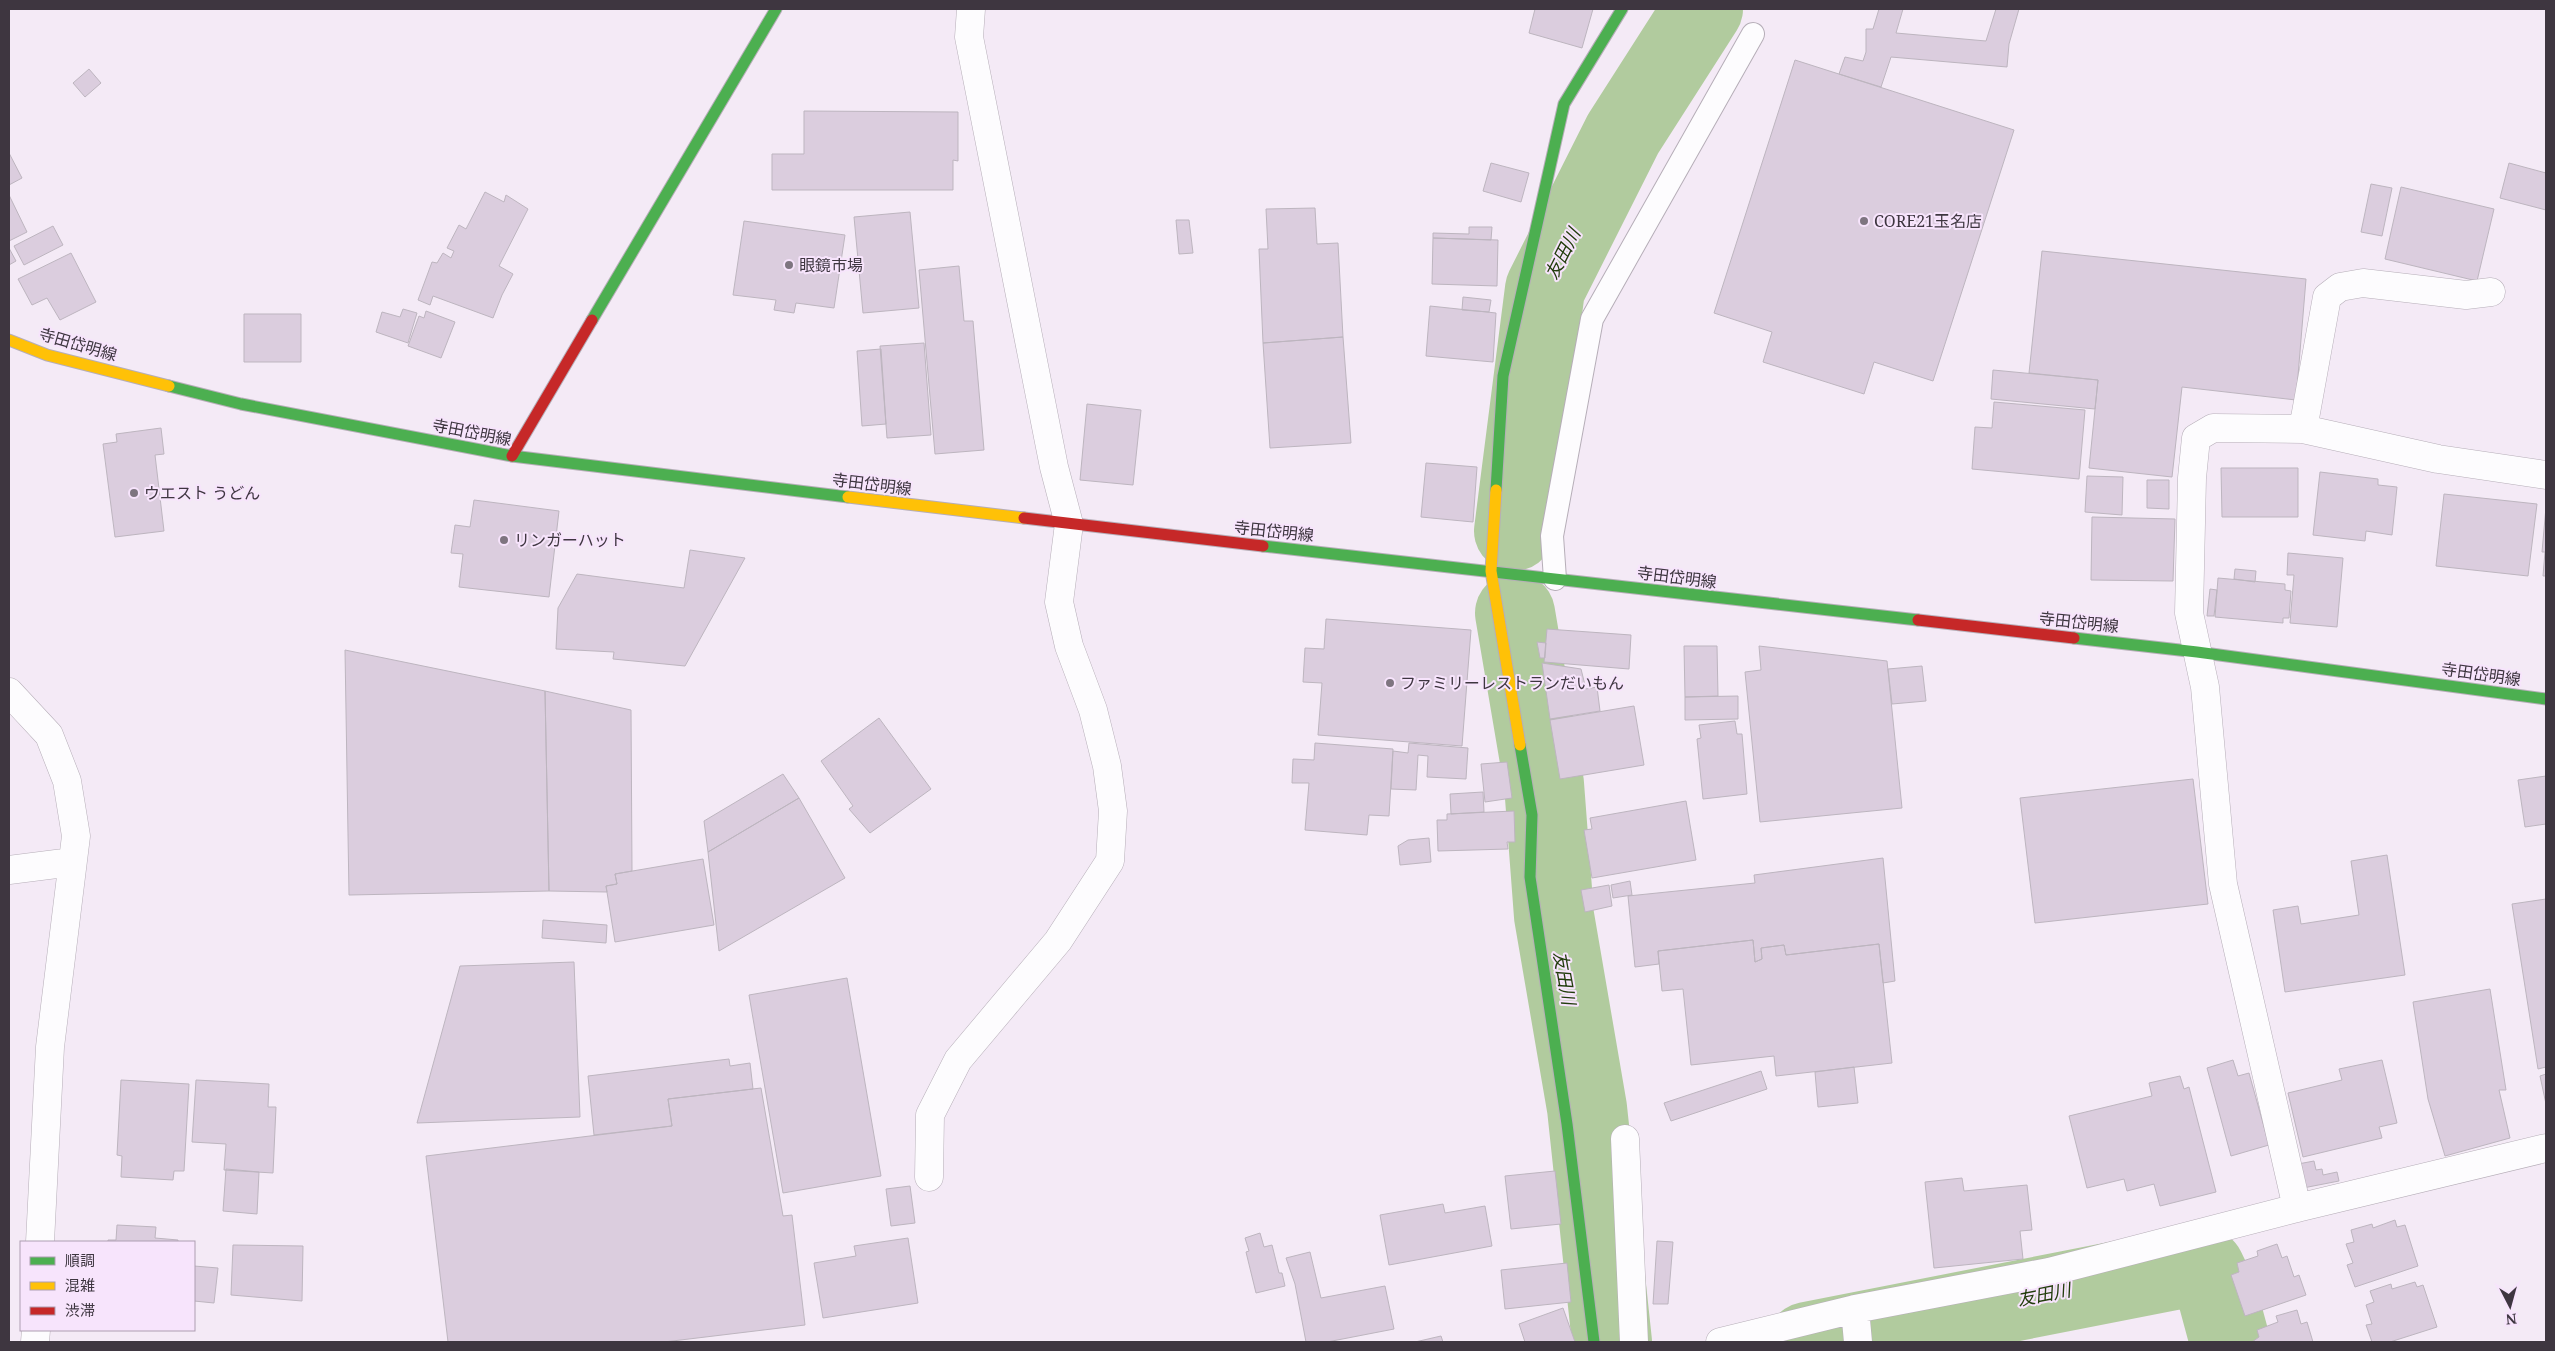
<svg xmlns="http://www.w3.org/2000/svg" width="2555" height="1351" viewBox="0 0 2555 1351" font-family="'Noto Serif','Noto Sans JP',serif">
<style>
.lines{fill:none;stroke-linecap:round;stroke-linejoin:round}
.river{stroke:#b1cb9e;stroke-width:80}
.building{fill:#dbcdde;stroke:#bdb5bf}
.lane-casing{stroke:#b6aeb8;stroke-width:24}
.street-casing{stroke:#b6aeb8;stroke-width:29}
.fast-casing{stroke:#b6aeb8;stroke-width:13}
.slow-casing{stroke:#b6aeb8;stroke-width:13}
.jam-casing{stroke:#b6aeb8;stroke-width:13}
.lane{stroke:#fdfcfe;stroke-width:22}
.street{stroke:#fdfcfe;stroke-width:28}
.fast{stroke:#4caf50;stroke-width:11}
.slow{stroke:#ffc107;stroke-width:11}
.jam{stroke:#c62828;stroke-width:11}
.poi-dot{fill:#7e7580;stroke:#f7e4fc;stroke-width:2}
.labels{text-anchor:middle;stroke-width:4;stroke-linejoin:round;paint-order:stroke}
.poi-label{font-size:16px;fill:#3e3640;stroke:#f7e4fc;text-anchor:start}
.street-label{font-size:16px;fill:#3e3640;stroke:#f7e4fc}
.water-label{font-size:18px;font-style:italic;fill:#223d0c;stroke:#f7e4fc}
</style>
<rect width="100%" height="100%" fill="#f4eaf6"/>
<g class="lines">
<path class="river" d="M1514 531 1545 289 1623 134 1703 9
M1515 613 1544 784 1554 916 1587 1108 1612 1342
M1807 1342 2189 1267 2205 1269 2217 1294 2230 1342"/>
</g>
<path class="building" d="M1535 9H1593L1582 48 1529 33Z
M1879 9H1903L1896 33 1986 41 1996 9H2019L2009 44 2007 67 1891 57 1881 87 1839 74 1845 57 1863 61 1866 52V29H1873Z
M1795 60 2014 130 1933 381 1874 362 1864 394 1763 362 1772 332 1714 313Z
M89 69 101 83 85 97 73 83Z
M804 111 958 112V161L953 160V190H772V154H804Z
M9 153 22 178 9 185Z
M1491 163 1529 173 1521 202 1483 191Z
M2509 163 2546 173V210L2500 198Z
M2371 184 2392 188 2382 236 2361 232Z
M2401 187 2494 209 2477 281 2385 259Z
M485 192 504 202 506 195 528 209 499 266 513 274 502 295 493 318 433 296 430 305 418 300 432 262 437 263 443 253 451 258 454 251 447 248 459 225 466 229Z
M9 195 27 232 9 241Z
M1315 208 1317 244 1338 243 1343 337 1263 343 1259 249H1268L1266 209Z
M910 212 919 308 863 313 854 217Z
M1176 220H1189L1193 253 1179 254Z
M744 221 845 235 834 308 796 303 794 313 774 310 776 300 733 295Z
M53 226 63 245 24 265 14 246Z
M1469 227H1492L1491 240 1433 238V233L1469 234Z
M1433 238 1498 240 1497 286 1432 284Z
M9 248 16 261 9 265Z
M2042 251 2306 279 2296 400 2182 387 2172 477 2089 468 2098 380 2029 373Z
M71 253 96 302 60 320 47 298 32 305 18 279Z
M959 266 964 321H973L984 450 935 454 919 270Z
M1463 297 1491 300 1489 312 1462 310Z
M1430 306 1496 313 1493 362 1426 356Z
M403 309 417 313 408 343 376 332 382 312 400 317Z
M426 311 455 322 441 358 408 346 419 316 424 318Z
M244 314H301V362H244Z
M1343 337 1351 443 1270 448 1263 343Z
M924 343 931 435 887 438 880 346Z
M881 349 886 424 862 426 857 351Z
M1993 370 2098 380 2095 409 1991 399Z
M1994 402 2085 410 2079 479 1972 469 1975 427 1992 428Z
M1087 404 1141 410 1133 485 1080 480Z
M161 428 164 454 155 455 164 531 115 537 103 444 117 442 116 434Z
M1426 463 1477 467 1473 522 1421 517Z
M2221 468H2298V517H2222Z
M2320 472 2378 479V485L2397 487 2392 535 2366 531 2365 541 2313 535Z
M2087 476 2123 477 2122 515 2085 512Z
M2147 480H2169V509L2147 508Z
M2444 494 2537 504 2528 576 2436 566Z
M474 500 559 511 549 597 459 587 463 554 451 553 455 525 470 527Z
M2546 507V552H2542Z
M2092 517 2175 519 2173 581 2091 580Z
M690 550 745 558 685 666 613 659 614 652 556 649 558 608 577 574 684 588Z
M2545 552H2546V576H2543Z
M2288 553 2343 558 2337 627 2290 623 2294 575H2287Z
M2235 569 2256 571 2255 582 2234 579Z
M2218 578 2285 584V590L2291 591 2289 618H2283V623L2215 617Z
M2210 589 2217 590 2214 616H2207Z
M1326 619 1471 630 1462 746 1318 735 1322 683 1303 682 1305 648 1324 649Z
M1547 629 1631 635 1629 669 1544 662Z
M1537 642 1546 643 1545 658H1540Z
M1684 646H1717L1718 696 1685 697Z
M1759 646 1887 661 1902 808 1760 822 1745 672 1761 670Z
M345 650 545 691 549 891 349 895Z
M1542 663 1581 669 1586 689 1597 687 1600 711 1550 719Z
M1922 666 1926 701 1892 704 1888 669Z
M545 691 631 710 632 871 615 874 617 884 606 886 607 892 549 891Z
M1738 696V719L1685 720V697Z
M1634 706 1644 765 1560 779 1550 720Z
M879 718 931 789 870 833 849 809 853 806 821 761Z
M1735 721 1737 734H1742L1747 794 1703 799 1697 739 1701 738 1699 725Z
M1315 743 1393 749 1389 816 1369 815 1367 835 1305 830 1309 783H1292L1293 759 1314 760Z
M1409 743 1468 748 1466 779 1427 777 1428 756 1418 755 1416 790 1391 789 1393 751 1408 753Z
M1507 762 1512 798 1485 802 1481 764Z
M783 774 799 798 708 852 704 821Z
M2546 776V824L2525 827 2518 780Z
M2193 779 2208 904 2035 923 2020 798Z
M1483 792 1484 812 1451 814 1450 794Z
M799 798 845 878 719 951 708 852Z
M1686 801 1696 860 1592 878 1584 830 1592 829 1590 818Z
M1514 811 1515 842H1507L1508 849 1438 851 1437 820H1447V814Z
M1429 838 1431 862 1400 865 1398 846 1408 840Z
M2387 855 2405 975 2285 992 2273 910 2298 906 2301 924 2359 915 2351 861Z
M1883 858 1895 981 1883 983 1879 944 1786 955 1784 945 1761 948 1762 959 1755 962 1753 940 1658 951 1659 964 1635 967 1628 896 1755 883 1754 875Z
M703 859 714 925 615 942 606 886 617 884 615 874Z
M1630 881 1632 895 1613 898 1611 885Z
M1609 885 1612 906 1585 912 1581 890Z
M2546 899V1067L2538 1069 2512 904Z
M543 920 607 925 606 943 542 938Z
M1753 940 1755 962 1762 959 1761 948 1784 945 1786 955 1879 944 1892 1063 1776 1076 1774 1056 1691 1065 1683 989 1662 991 1658 951Z
M574 962 580 1117 417 1123 460 966Z
M847 978 881 1176 783 1193 749 995Z
M2490 989 2506 1090H2499L2510 1138 2445 1156 2428 1099 2413 1002Z
M729 1059 730 1066 750 1063 753 1089 668 1099 672 1126 594 1135 588 1076Z
M2233 1060 2238 1076 2249 1073 2269 1145 2231 1156 2207 1068Z
M2382 1060 2397 1123 2379 1127 2382 1138 2303 1157 2288 1093 2342 1080 2339 1069Z
M1854 1067 1858 1103 1818 1107 1815 1072Z
M1761 1071 1767 1089 1671 1121 1664 1103Z
M2546 1074V1104L2540 1076Z
M2180 1076 2184 1089 2189 1087 2216 1192 2160 1206 2154 1184 2127 1191 2124 1179 2087 1188 2069 1116 2152 1096 2149 1083Z
M121 1080 189 1084 184 1171H174L173 1180 121 1177 122 1156 117 1155Z
M196 1080 269 1084 268 1107H276L273 1173 224 1170 226 1144 192 1142Z
M761 1088 783 1216 792 1215 805 1325 664 1342H448L426 1156 672 1126 668 1099Z
M2314 1161 2316 1170 2322 1169 2323 1175 2337 1172 2339 1181 2303 1188 2298 1164Z
M226 1169 259 1172 257 1214 223 1211Z
M1555 1171 1561 1224 1511 1229 1505 1176Z
M1962 1178 1964 1191 2027 1185 2032 1230 2020 1231 2023 1259 1934 1268 1925 1182Z
M910 1186 915 1223 891 1226 886 1189Z
M1443 1204 1445 1213 1485 1206 1492 1246 1389 1265 1380 1215Z
M2395 1220 2397 1227 2405 1225 2418 1266 2355 1287 2347 1265 2353 1263 2346 1244 2354 1242 2351 1230 2372 1224 2373 1228Z
M117 1225 156 1227 155 1238 178 1240V1242H108V1240H116Z
M1260 1233 1264 1247 1272 1245 1279 1273H1282L1285 1286 1256 1293 1246 1252 1249 1251 1245 1238Z
M908 1238 918 1303 823 1318 814 1263 856 1256 854 1246Z
M1657 1241 1673 1242 1668 1304H1653Z
M2277 1244 2282 1258 2287 1256 2294 1277 2299 1275 2306 1295 2245 1316 2231 1275 2239 1272 2237 1263 2258 1256 2257 1251Z
M233 1245 303 1246 302 1301 231 1295Z
M1310 1252 1321 1298 1385 1286 1394 1329 1327 1342H1306L1295 1284 1286 1258Z
M1567 1263 1571 1302 1505 1309 1501 1270Z
M194 1266 218 1268 214 1303 194 1301Z
M2415 1282 2417 1287 2423 1285 2437 1327 2390 1342H2372L2366 1325 2372 1324 2366 1305 2374 1302 2370 1291 2391 1284 2392 1289Z
M1563 1308 1575 1342H1525L1519 1324Z
M2297 1310 2301 1324 2307 1322 2313 1342H2252L2259 1337 2257 1330 2278 1322 2276 1316Z
M1441 1336 1443 1342H1415Z"/>
<g class="lines">
<g class="lane-casing">
<path id="lane" d="M1555 579 1552 536 1592 319 1753 34"/>
</g>
<g class="street-casing">
<path id="street" d="M2303 429 2327 297 2340 287 2363 283 2466 295 2491 292
M9 692 49 735 67 781 76 836 50 1047 40 1242
M9 870 72 862
M1625 1139 1634 1342
M929 1177 930 1115 958 1060 1058 941 1110 861 1113 811 1107 766 1093 710 1069 646 1059 602 1069 524 1054 467 969 37 971 9
M2297 1208 2223 884 2205 687 2189 613 2192 478 2196 438 2213 428 2303 429 2438 459 2546 475
M1855 1309 1858 1342
M35 1342 36 1330
M1720 1342 1855 1309 2049 1272 2297 1208 2546 1148"/>
</g>
<g class="fast-casing">
<path id="fast" d="M592 320 776 9
M169 386 241 404 512 456 848 497
M1496 490 1503 376 1564 104 1622 9
M1263 546 1918 620
M2074 638 2197 652 2546 699
M1520 745 1532 815 1530 877 1567 1124 1594 1342"/>
</g>
<g class="slow-casing">
<path id="slow" d="M9 340 47 355 169 386
M1496 490 1491 571 1520 745
M848 497 1024 518"/>
</g>
<g class="jam-casing">
<path id="jam" d="M512 456 592 320
M1024 518 1263 546
M1918 620 2074 638"/>
</g>
<use href="#lane" class="lane"/>
<use href="#street" class="street"/>
<use href="#fast" class="fast"/>
<use href="#slow" class="slow"/>
<use href="#jam" class="jam"/>
</g>
<g class="poi-dot">
<circle cx="1864" cy="221" r="5"/>
<circle cx="789" cy="265" r="5"/>
<circle cx="134" cy="493" r="5"/>
<circle cx="504" cy="540" r="5"/>
<circle cx="1390" cy="683" r="5"/>
</g>
<g class="labels">
<g class="poi-label">
<text x="1874" y="227">CORE21玉名店</text>
<text x="799" y="271">眼鏡市場</text>
<text x="144" y="499">ウエスト うどん</text>
<text x="514" y="546">リンガーハット</text>
<text x="1400" y="689">ファミリーレストランだいもん</text>
</g>
<g class="street-label">
<text transform="translate(78 344) rotate(16)" y="6">寺田岱明線</text>
<text transform="translate(472 432) rotate(11)" y="6">寺田岱明線</text>
<text transform="translate(872 484) rotate(7)" y="6">寺田岱明線</text>
<text transform="translate(1274 531) rotate(6)" y="6">寺田岱明線</text>
<text transform="translate(1677 577) rotate(7)" y="6">寺田岱明線</text>
<text transform="translate(2079 622) rotate(6)" y="6">寺田岱明線</text>
<text transform="translate(2481 674) rotate(8)" y="6">寺田岱明線</text>
</g>
<g class="water-label">
<text transform="translate(1563 254) rotate(-63)" y="6">友田川</text>
<text transform="translate(1564 978) rotate(80)" y="6">友田川</text>
<text transform="translate(2044 1295) rotate(-11)" y="6">友田川</text>
</g>
</g>
<rect width="2555" height="1351" fill="none" stroke="#3e3640" stroke-width="20"/>
<rect x="20" y="1241" width="175" height="90" fill="#f7e4fc" stroke="#ad9eb1"/>
<rect x="30" y="1257" width="25" height="8" fill="#4caf50" stroke="#ad9eb1"/>
<text x="65" y="1266" font-size="15" fill="#3e3640">順調</text>
<rect x="30" y="1282" width="25" height="8" fill="#ffc107" stroke="#ad9eb1"/>
<text x="65" y="1291" font-size="15" fill="#3e3640">混雑</text>
<rect x="30" y="1307" width="25" height="8" fill="#c62828" stroke="#ad9eb1"/>
<text x="65" y="1316" font-size="15" fill="#3e3640">渋滞</text>
<g transform="translate(2510 1306) rotate(174)" stroke="#f7e4fc" stroke-width="4" paint-order="stroke">
<path d="M0-4L9 19L0 12L-9 19Z" fill="#3e3640"/>
<text y="-8" font-size="14" font-weight="bold" text-anchor="middle" fill="#3e3640">N</text>
</g>
</svg>
